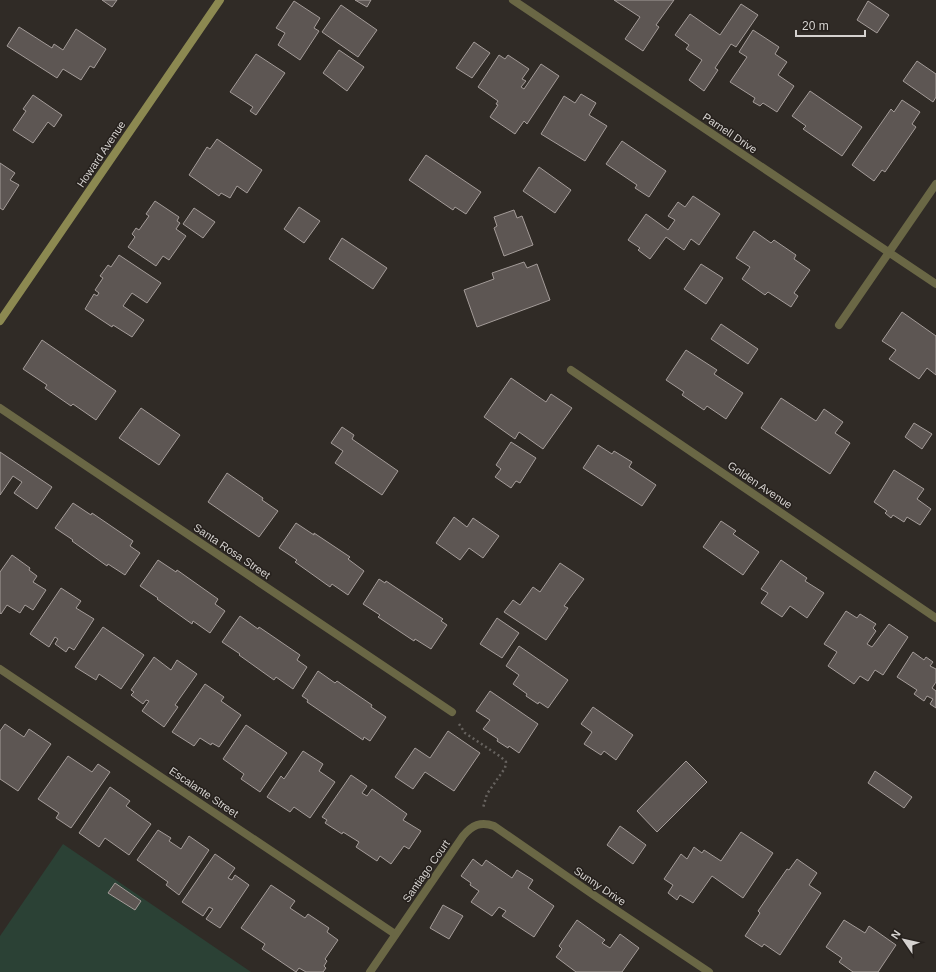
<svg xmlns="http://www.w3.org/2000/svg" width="936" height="972" viewBox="0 0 936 972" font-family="Helvetica,sans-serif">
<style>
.green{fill:#2b4135}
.building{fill:#5d5653;stroke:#a49c99}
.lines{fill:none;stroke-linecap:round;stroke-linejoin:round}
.path{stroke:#66625e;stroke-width:2.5;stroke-dasharray:2 3;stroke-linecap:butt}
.street{stroke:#6a6745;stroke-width:8}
.secondary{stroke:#8c8951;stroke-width:8}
.labels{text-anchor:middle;stroke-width:3;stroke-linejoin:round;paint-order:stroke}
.street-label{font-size:11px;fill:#d5d2cf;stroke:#26211d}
</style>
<rect width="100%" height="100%" fill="#302b26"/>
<path class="green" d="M63 844 251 972H0V936Z"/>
<path class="building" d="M102 0H117L112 7Z
M355 0H371L367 7Z
M614 0H674L656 25 659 27 643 51 625 39 640 17Z
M294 1 320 18 314 28 319 31 300 60 278 45 285 33 276 28Z
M868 1 889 15 877 33 857 20Z
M741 4 758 15 736 47 731 44 715 68 718 70 704 91 689 80 702 60 686 49 689 45 675 35 690 14 720 35Z
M341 5 377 30 358 57 322 32Z
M19 27 52 48 54 44 63 50 76 29 106 49 94 68 90 66 81 80 63 69 57 78 7 46Z
M753 30 779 47 775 54 787 62 778 75 794 86 777 112 763 103 760 106 753 102 755 98 730 82 747 57 739 52Z
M474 42 490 53 472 78 456 68Z
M339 50 364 67 347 91 323 73Z
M256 54 285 73 256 115 250 111 253 107 230 92Z
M499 55 505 59 508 55 529 69 522 79 526 81 521 87 524 89 541 64 559 76 527 124 524 121 515 134 490 117 498 105 496 104 498 101 478 87Z
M917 61 936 74V97L933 102 903 81Z
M810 91 862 127 842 156 803 129 806 126 792 116Z
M581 94 596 103 589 115 607 126 585 161 541 134 564 96 575 103Z
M33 95 62 115 54 127 48 122 33 143 13 130 26 111 23 109Z
M902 100 920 112 912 124 916 127 885 172 882 170 874 181 852 165 891 109 894 112Z
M217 139 262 170 247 193 237 186 230 198 221 193 219 196 189 175 207 147 210 149Z
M622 141 666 171 649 197 635 188 637 185 606 164Z
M426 155 481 192 466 214 455 207 453 210 409 180Z
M0 163 15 173 10 180 19 185 3 210 0 208Z
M539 167 571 190 555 213 523 191Z
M693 196 720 214 699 245 691 239 684 250 666 237 650 259 638 250 640 248 628 240 646 214 668 230 675 220 668 216 678 202 685 207Z
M155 201 179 217 177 221 180 223 176 229 186 236 169 260 163 256 156 266 128 247 135 237 132 234 136 228 139 230 149 216 146 214Z
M299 207 320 221 304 243 284 229Z
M194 208 215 222 203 238 183 224Z
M514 210 517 218 522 216 533 245 504 256 494 228 497 226 494 217Z
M754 231 771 243 774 240 796 255 794 259 810 270 794 293 798 296 791 307 768 292 765 295 742 279 750 267 736 258Z
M342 238 387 268 373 289 329 259Z
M119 255 161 283 147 303 132 293 123 306 144 320 132 337 113 325 112 327 85 309 94 294 97 296 99 293 95 290 103 278 100 276 108 265 111 267Z
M524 262 527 268 537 264 550 300 477 327 464 290 494 279 492 273Z
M701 264 723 278 706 304 684 289Z
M902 312 936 336V375L927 368 919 379 889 359 896 350 882 341Z
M721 324 758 349 748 364 711 339Z
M42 340 116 391 96 420 73 404 71 406 45 388 47 385 23 369Z
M686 350 717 370 714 374 743 393 726 419 707 406 704 410 682 395 684 392 666 380Z
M511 378 546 402 551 394 572 408 543 449 519 432 515 439 484 417Z
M781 398 816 421 824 409 843 422 835 433 850 443 830 474 761 428Z
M141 408 180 435 159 465 119 438Z
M914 423 932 434 922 449 905 437Z
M342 427 354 435 352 439 398 471 382 495 335 463 343 451 331 443Z
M511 442 536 458 520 483 516 481 511 488 495 477 501 469 496 465Z
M598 445 612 454 614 451 632 462 629 467 656 485 642 506 583 468Z
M0 452 52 487 37 509 14 493 22 482 13 476 0 495Z
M894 470 924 489 917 499 931 509 920 525 907 517 904 522 893 515 891 518 885 513 887 511 874 502Z
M227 473 263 498 262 500 278 511 259 537 208 502Z
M73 503 91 515 92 513 133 541 130 546 140 553 125 575 108 564 107 566 72 541 73 540 55 528Z
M454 517 467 527 473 518 499 536 483 558 469 548 460 560 436 543Z
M721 521 736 531 733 534 759 552 743 575 703 547Z
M296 523 314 535V533L350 557 348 559 364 571 348 595 332 584 330 587 295 562 297 560 279 548Z
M12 555 30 568 29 570 37 576 33 582 46 590 33 610 25 605 20 613 7 605 1 614 0 613V572Z
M158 560 176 572 177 570 218 599 215 604 225 611 210 633 193 621 192 624 157 599 158 598 140 586Z
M781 560 807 578 805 581 824 593 807 618 790 606 782 617 761 603 768 593 761 589Z
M560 563 584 579 564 606 568 608 546 640 504 612 513 600 520 605 533 587 540 592Z
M379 579 385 583 386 581 443 619 441 621 447 625 431 649 415 639 414 641 378 617 380 615 363 604Z
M61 588 81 601 76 608 94 619 74 650 69 647 66 652 55 644 58 639 55 637 49 647 30 634Z
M846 611 857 618 860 614 876 624 873 628 876 631 867 644 872 647 889 624 908 637 883 675 875 670 868 681 860 676 854 684 828 666 837 652 824 644Z
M240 616 258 629 259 627 300 655 297 660 307 667 293 689 276 677 274 680 239 655 240 654 222 642Z
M497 618 519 633 502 658 480 644Z
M103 627 144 655 121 689 99 674 96 680 75 667Z
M519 646 568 680 548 708 539 702 538 704 526 696 527 694 513 684 519 675 506 666Z
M913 652 924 660 926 657 933 662 930 666 936 669V682L932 688 936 691V708L930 704 933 699 927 696 924 701 914 694 917 690 897 677Z
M154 657 171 670 177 660 197 674 175 705 178 707 164 727 142 711 149 701 146 700 143 704 131 695 134 692 131 690Z
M318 671 335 683 337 681 372 705 371 707 386 717 370 741 364 737 363 740 307 702 308 700 302 696Z
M205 684 224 697 221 701 241 715 219 747 212 743 211 745 200 738 194 746 172 732Z
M490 691 538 724 519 753 509 746 508 748 497 741 498 739 483 729 490 720 476 711Z
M593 707 633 735 616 760 604 751 601 755 584 744 592 732 581 724Z
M5 724 24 737 29 729 51 744 18 791 0 779V731Z
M246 725 287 753 260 792 241 779 244 774 223 759Z
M448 731 480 753 454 791 425 772 413 789 395 777 415 748 430 758Z
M303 751 323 764 319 771 335 782 310 818 294 807 290 812 267 797 281 776 284 779Z
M68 756 92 772 98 764 110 772 71 828 56 818 59 813 38 799Z
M686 761 707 782 657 832 637 811Z
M875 771 912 797 904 808 868 783Z
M351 775 367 786 362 793 367 796 372 789 407 814 403 820 421 831 409 849 404 846 391 864 380 856 377 861 356 847 359 842 343 832 342 834 325 823 327 820 322 817Z
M110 787 130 801 126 806 151 824 129 855 105 838 99 847 79 833Z
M620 826 646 845 633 864 607 845Z
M158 830 171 838 169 841 181 849 189 836 209 850 179 895 166 885 168 882 137 860Z
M741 832 773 853 743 898 712 876 693 903 680 895 677 900 668 893 673 885 664 879 681 854 687 859 694 847 702 853 704 850 721 861Z
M215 854 235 868 228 878 232 880 235 875 249 885 220 928 206 919 213 909 209 907 203 916 182 902Z
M473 859 482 866 486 860 512 878 517 870 533 880 528 888 554 906 534 937 502 916 506 911 499 907 492 916 471 902 479 891 470 885 471 883 461 876Z
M797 859 817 873 809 885 821 893 780 955 764 944 762 947 745 936 760 913 758 911 787 869 789 870Z
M115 883 141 901 135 910 108 893Z
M271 885 295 901 290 908 305 918 308 914 329 928 327 932 338 940 325 959 327 961 324 966 326 968 323 972H306L299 968 296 972 262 949 265 944 241 928Z
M443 905 463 916 449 939 430 928Z
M577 920 605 940 602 943 610 948 620 934 639 948 622 972H576L556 957 562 949 559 946Z
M844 920 865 933 869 926 896 945 878 972H853L839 962 842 958 826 947Z"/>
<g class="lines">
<path class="path" d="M459 724 465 733 501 757 506 762 505 768 487 794 483 808"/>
<path class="street" d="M513 0 936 284
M839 325 936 184
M571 370 936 618
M0 408 452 712
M0 669 395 934
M370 972 463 836C472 825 481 821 494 826L598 898 709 972"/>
<path class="secondary" d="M0 321 220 0"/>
</g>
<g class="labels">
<g class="street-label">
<text transform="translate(730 133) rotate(34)" y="4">Parnell Drive</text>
<text transform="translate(101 154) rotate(-56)" y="4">Howard Avenue</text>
<text transform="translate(760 485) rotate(34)" y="4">Golden Avenue</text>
<text transform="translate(232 551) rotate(34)" y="4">Santa Rosa Street</text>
<text transform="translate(204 792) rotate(34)" y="4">Escalante Street</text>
<text transform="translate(426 871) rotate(-55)" y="4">Santiago Court</text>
<text transform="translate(600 886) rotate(34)" y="4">Sunny Drive</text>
</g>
</g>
<g transform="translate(904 940) rotate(304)" stroke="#26211d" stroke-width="3" paint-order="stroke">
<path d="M0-3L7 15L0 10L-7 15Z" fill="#d5d2cf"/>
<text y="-6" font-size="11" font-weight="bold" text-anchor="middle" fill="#d5d2cf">N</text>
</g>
<path d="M796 30v6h69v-6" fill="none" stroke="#d5d2cf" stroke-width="2"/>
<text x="802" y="30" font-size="12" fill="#d5d2cf" stroke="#26211d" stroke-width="3" paint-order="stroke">20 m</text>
</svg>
